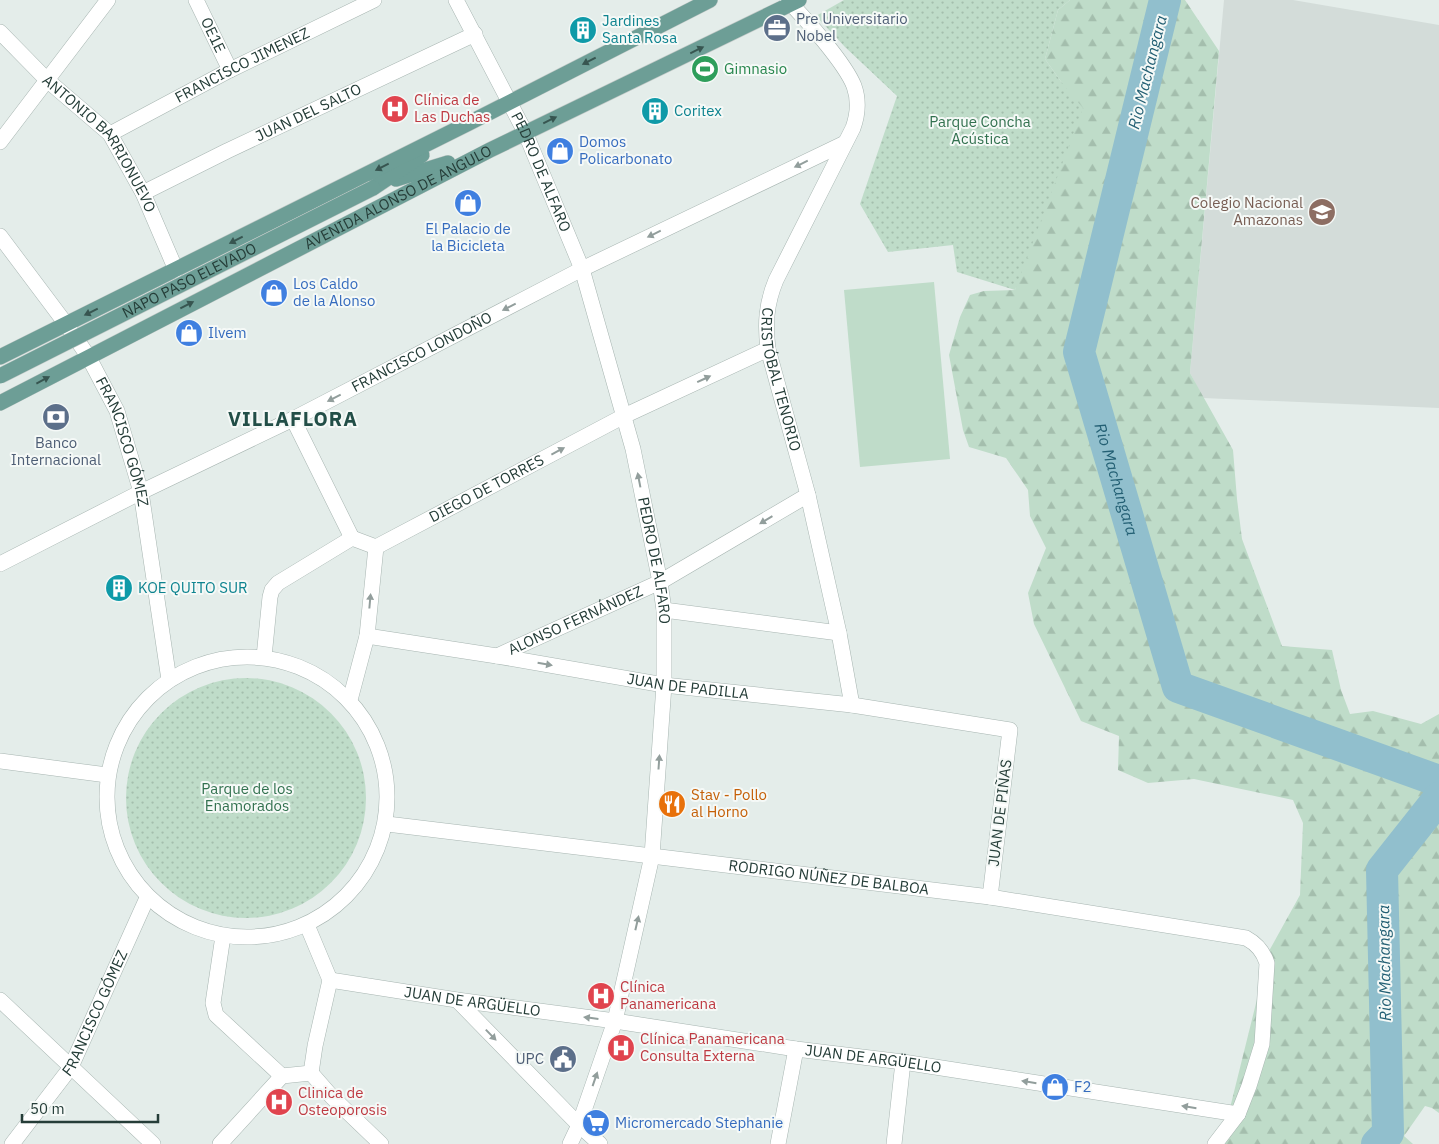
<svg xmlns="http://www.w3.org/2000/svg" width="1439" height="1144" viewBox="0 0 1439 1144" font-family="'IBM Plex Sans',sans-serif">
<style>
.built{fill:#d3dcd9}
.forest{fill:url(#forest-firs)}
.park{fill:url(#park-dots)}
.garden{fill:#bfdcc9}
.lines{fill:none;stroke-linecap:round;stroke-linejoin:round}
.river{stroke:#91bfcd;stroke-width:32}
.street-casing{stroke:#a7b5b1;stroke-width:16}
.primary-casing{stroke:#c2c9c7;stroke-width:16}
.street{stroke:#fff;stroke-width:15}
.primary{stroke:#6d9e96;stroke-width:15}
.primary-bridge-casing{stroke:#c2c9c7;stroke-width:16;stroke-linecap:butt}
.primary-bridge{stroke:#6d9e96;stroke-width:15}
.oneway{fill:#375550}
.oneway2{fill:#929e9c}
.labels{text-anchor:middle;stroke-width:4;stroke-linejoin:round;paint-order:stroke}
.service-label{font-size:15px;fill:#4e5e75;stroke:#f5f9f7;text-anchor:start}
.culture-label{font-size:15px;fill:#0d838f;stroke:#f5f9f7;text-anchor:start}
.street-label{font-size:15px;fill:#253d38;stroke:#f5f9f7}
.leisure-label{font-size:15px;fill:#27864d;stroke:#f5f9f7;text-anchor:start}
.health-label{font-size:15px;fill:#be3a42;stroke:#f5f9f7;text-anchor:start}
.park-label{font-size:15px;fill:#32714f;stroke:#f5f9f7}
.shop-label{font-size:15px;fill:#366cbe;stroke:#f5f9f7;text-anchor:start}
.education-label{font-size:15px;fill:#785e54;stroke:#f5f9f7;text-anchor:end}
.food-label{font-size:15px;fill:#c56008;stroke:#f5f9f7;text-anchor:start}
.water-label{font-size:16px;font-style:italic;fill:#246074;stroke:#f5f9f7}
.district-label{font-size:20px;font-weight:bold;letter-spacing:1px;fill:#224e47;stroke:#f5f9f7}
</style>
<defs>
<pattern id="forest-firs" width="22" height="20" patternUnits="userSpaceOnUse" patternTransform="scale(1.25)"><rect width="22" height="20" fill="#bfdcc9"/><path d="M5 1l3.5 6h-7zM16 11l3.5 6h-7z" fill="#a4bead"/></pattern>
<pattern id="park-dots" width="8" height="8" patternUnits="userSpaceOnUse" patternTransform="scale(1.25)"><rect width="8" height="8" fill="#bfdcc9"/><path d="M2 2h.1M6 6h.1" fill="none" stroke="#a4bead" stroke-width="1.8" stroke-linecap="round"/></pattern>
</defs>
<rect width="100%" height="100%" fill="#e4edea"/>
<path class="built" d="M1224 0H1293L1439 25V408L1203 398 1190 373Z"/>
<path class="forest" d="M1070 0H1185L1219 51 1190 373 1233 450 1237 499 1242 539 1282 646 1332 650 1341 690 1350 714 1373 711 1421 724 1439 714V1113L1432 1108 1425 1106 1404 1136 1413 1144H1208L1227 1120 1269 951 1300 895 1303 823 1293 800 1194 779 1148 783 1118 770 1119 736 1081 721 1034 624 1028 593 1046 548 1030 516 1028 490 1006 458 969 447 963 430 949 355 960 317 970 295 984 291 1015 290 1062 83 1045 59 1058 10Z"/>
<path class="park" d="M844 0H1070L1058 10 1045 59 1062 83 1083 108 1015 290 957 272 953 245 888 252 860 204 897 96 845 47 816 16Z
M126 798a120 120 0 1 1 240 0a120 120 0 1 1-240 0Z"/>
<path class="garden" d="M934 282 950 459 860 467 844 290Z"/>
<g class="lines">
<g class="river">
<path id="s1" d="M1165 0 1079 352 1178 687 1439 781"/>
<path d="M1377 1144 1388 1133 1382 870 1439 798"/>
</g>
<g class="street-casing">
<g id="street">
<path id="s2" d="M196 0 230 70"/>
<path id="s3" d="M456 0 525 132 582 269 633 449 660 582 664 610V685L652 856 615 1021 579 1125 570 1144"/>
<path id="s4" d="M787 0C805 18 845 63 854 86 859 100 858 114 853 128L776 280C766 304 765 324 768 349L808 495 839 633 852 705"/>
<path id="s5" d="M0 32 47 80 110 134 143 193 176 270"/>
<path id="s6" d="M110 134 230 70 374 0"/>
<path d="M0 142 108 0"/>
<path id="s7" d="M143 193 227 151 475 34"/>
<path id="s8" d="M0 236 66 324 88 356 117 411 141 492 169 680"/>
<path d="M293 419 352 538"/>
<path id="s9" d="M376 547 624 416 768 349"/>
<path id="s10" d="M0 564 141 492 293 419 582 269 845 143"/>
<path d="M664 610 839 633"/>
<path id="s11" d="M367 636 497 656 664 685 852 705 1010 730 990 897"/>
<path id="s12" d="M497 656 660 582 808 495"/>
<circle cx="247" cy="797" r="140"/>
<path d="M264 657 270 597 272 590 278 583 352 538 376 547"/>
<path d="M350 700 367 636 376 547"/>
<path d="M0 761 107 775"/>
<path id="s13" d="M387 824 990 897 1246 938C1257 944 1263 951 1267 963L1262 1044 1249 1086 1238 1114 1215 1144"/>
<path d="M307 925 330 980 315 1046 311 1073"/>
<path d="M223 936 213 1003 216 1015 282 1076"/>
<path id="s14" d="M330 980 457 1000 615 1021 796 1049 903 1062 1238 1114"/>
<path d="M0 1000 153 1144"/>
<path d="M457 1000 579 1125 600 1144"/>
<path d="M311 1073 332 1097 381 1144"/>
<path id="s15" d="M12 1144 71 1067 147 898"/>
<path d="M220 1144 282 1076 311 1073"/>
<path d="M778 1144 796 1049"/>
<path d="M894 1144 903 1062"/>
</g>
</g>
<g class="primary-casing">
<g id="primary">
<path d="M396 179 448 163"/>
<path d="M373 188 422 155"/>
<path d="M0 357 469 123 710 0"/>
<path id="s16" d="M0 403 490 150 799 0"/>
</g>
</g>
<use href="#street" class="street"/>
<use href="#primary" class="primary"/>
<g class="primary-bridge-casing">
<g id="primary-bridge">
<path id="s17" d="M0 376 373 188"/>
</g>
</g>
<use href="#primary-bridge" class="primary-bridge"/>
</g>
<defs><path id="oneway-solid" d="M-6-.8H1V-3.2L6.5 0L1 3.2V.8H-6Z" transform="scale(1.25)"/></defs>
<g class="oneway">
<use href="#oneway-solid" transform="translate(697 50) rotate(-26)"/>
<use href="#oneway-solid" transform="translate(589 61) rotate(153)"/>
<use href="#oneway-solid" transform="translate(550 120) rotate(-26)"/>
<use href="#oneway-solid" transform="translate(382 167) rotate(153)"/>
<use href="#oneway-solid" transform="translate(236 240) rotate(153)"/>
<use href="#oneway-solid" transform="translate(187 305) rotate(-27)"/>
<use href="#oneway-solid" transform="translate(91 312) rotate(154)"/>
<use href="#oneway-solid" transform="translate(43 380) rotate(-28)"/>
</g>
<g class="oneway2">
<use href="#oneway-solid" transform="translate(801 164) rotate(154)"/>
<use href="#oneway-solid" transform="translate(654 234) rotate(154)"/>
<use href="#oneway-solid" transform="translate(509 307) rotate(153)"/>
<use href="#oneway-solid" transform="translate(704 379) rotate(-25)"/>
<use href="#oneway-solid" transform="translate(334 398) rotate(153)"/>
<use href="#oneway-solid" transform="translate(558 451) rotate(-28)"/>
<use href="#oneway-solid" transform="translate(639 480) rotate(-101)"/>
<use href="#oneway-solid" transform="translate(766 520) rotate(149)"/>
<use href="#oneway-solid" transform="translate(370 601) rotate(-85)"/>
<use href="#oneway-solid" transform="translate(545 664) rotate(10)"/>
<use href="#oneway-solid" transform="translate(659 762) rotate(-86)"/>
<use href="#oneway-solid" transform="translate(637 923) rotate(-77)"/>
<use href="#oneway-solid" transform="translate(591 1018) rotate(-173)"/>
<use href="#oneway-solid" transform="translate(491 1035) rotate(46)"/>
<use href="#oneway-solid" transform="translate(595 1079) rotate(-71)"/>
<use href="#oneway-solid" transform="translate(1029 1082) rotate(-171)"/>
<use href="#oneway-solid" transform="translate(1189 1107) rotate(-171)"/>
</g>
<defs>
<g id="office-disc" transform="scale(1.4375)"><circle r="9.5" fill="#5c6f8a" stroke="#f5f9f7"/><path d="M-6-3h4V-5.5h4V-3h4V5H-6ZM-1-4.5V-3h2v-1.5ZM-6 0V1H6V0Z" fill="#fff"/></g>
<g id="building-disc" transform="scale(1.4375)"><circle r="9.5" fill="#0f9aa8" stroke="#f5f9f7"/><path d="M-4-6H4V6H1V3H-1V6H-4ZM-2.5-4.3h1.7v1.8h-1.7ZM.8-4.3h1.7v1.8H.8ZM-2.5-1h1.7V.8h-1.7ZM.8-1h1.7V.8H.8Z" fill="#fff"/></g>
<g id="stadium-disc" transform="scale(1.4375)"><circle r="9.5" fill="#2e9e5b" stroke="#f5f9f7"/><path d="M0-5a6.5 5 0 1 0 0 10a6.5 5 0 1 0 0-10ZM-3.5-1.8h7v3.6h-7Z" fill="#fff"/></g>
<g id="hospital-disc" transform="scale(1.4375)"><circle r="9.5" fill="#e0444e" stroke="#f5f9f7"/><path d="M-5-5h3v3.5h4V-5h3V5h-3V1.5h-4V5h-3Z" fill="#fff"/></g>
<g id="shop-disc" transform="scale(1.4375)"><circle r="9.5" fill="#3f7fe0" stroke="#f5f9f7"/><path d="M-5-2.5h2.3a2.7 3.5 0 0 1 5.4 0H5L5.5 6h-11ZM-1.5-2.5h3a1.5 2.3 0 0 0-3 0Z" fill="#fff"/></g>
<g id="school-disc" transform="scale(1.4375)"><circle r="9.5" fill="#8d6e63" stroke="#f5f9f7"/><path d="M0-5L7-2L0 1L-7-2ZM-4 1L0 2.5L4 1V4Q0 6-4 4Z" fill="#fff"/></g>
<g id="bank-disc" transform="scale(1.4375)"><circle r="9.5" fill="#5c6f8a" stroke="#f5f9f7"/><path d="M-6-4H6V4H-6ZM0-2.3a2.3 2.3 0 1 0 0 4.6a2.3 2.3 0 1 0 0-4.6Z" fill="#fff"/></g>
<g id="restaurant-disc" transform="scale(1.4375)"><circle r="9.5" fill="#e8710a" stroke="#f5f9f7"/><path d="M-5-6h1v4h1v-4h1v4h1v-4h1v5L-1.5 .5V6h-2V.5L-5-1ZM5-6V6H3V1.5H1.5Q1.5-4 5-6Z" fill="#fff"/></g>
<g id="civic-disc" transform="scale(1.4375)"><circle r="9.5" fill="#5c6f8a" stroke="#f5f9f7"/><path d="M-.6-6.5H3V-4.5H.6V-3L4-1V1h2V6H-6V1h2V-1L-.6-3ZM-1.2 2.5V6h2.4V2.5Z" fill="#fff"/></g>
<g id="supermarket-disc" transform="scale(1.4375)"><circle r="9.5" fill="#3f7fe0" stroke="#f5f9f7"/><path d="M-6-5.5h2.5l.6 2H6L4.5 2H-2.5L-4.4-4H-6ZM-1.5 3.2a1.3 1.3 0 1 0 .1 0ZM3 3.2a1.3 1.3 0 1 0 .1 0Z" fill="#fff"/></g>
</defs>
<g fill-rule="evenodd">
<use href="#office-disc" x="777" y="28"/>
<use href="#building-disc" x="583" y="30"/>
<use href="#stadium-disc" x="705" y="69"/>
<use href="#hospital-disc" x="395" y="109"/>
<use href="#building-disc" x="655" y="111"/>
<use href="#shop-disc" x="560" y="151"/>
<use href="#shop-disc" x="468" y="203"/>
<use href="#school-disc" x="1322" y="212"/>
<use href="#shop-disc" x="274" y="293"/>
<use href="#shop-disc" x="189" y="333"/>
<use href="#bank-disc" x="56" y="417"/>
<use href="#building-disc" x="119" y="588"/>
<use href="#restaurant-disc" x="672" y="804"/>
<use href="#hospital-disc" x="601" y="996"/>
<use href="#hospital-disc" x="621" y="1048"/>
<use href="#civic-disc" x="563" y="1059"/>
<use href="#shop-disc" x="1055" y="1087"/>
<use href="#hospital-disc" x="279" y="1102"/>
<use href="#supermarket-disc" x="596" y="1123"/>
</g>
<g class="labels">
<g class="service-label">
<text x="796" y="24">Pre Universitario<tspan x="796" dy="17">Nobel</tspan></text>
<text x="56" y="448" text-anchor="middle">Banco<tspan x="56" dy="17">Internacional</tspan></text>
<text x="544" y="1064" text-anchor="end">UPC</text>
</g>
<g class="culture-label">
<text x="602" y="26">Jardines<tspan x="602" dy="17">Santa Rosa</tspan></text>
<text x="674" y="116">Coritex</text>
<text x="138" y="593">KOE QUITO SUR</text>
</g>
<g class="street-label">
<text dy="5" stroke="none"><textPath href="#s2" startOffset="39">OE1E</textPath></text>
<text dy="5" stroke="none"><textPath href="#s6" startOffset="149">FRANCISCO JIMENEZ</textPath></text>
<text dy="5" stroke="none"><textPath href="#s7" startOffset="184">JUAN DEL SALTO</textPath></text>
<text dy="5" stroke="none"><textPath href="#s5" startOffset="151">ANTONIO BARRIONUEVO</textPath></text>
<text dy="5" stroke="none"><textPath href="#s3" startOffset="192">PEDRO DE ALFARO</textPath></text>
<text dy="5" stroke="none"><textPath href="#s16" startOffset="448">AVENIDA ALONSO DE ANGULO</textPath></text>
<text dy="5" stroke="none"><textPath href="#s17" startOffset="212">NAPO PASO ELEVADO</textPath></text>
<text dy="5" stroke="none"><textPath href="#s10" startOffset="472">FRANCISCO LONDOÑO</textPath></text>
<text dy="5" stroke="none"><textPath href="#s4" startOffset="425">CRISTÓBAL TENORIO</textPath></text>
<text dy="5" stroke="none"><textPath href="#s8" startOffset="242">FRANCISCO GÓMEZ</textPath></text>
<text dy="5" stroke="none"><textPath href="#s9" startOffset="125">DIEGO DE TORRES</textPath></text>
<text dy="5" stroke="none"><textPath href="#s3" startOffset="598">PEDRO DE ALFARO</textPath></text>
<text dy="5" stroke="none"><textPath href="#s12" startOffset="86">ALONSO FERNÁNDEZ</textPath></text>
<text dy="5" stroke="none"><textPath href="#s11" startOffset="325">JUAN DE PADILLA</textPath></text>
<text transform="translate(1000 813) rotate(-83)" y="5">JUAN DE PIÑAS</text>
<text dy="5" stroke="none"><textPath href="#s13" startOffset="445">RODRIGO NÚÑEZ DE BALBOA</textPath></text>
<text dy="5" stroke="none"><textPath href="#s14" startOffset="144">JUAN DE ARGÜELLO</textPath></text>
<text dy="5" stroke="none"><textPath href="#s15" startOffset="156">FRANCISCO GÓMEZ</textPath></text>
<text dy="5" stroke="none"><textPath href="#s14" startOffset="549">JUAN DE ARGÜELLO</textPath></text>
</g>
<g class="leisure-label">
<text x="724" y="74">Gimnasio</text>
</g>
<g class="health-label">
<text x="414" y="105">Clínica de<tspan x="414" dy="17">Las Duchas</tspan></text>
<text x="620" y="992">Clínica<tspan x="620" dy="17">Panamericana</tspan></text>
<text x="640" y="1044">Clínica Panamericana<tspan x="640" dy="17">Consulta Externa</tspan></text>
<text x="298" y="1098">Clinica de<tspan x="298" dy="17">Osteoporosis</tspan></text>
</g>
<g class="park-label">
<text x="980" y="127">Parque Concha<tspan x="980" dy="17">Acústica</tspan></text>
<text x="247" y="794">Parque de los<tspan x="247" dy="17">Enamorados</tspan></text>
</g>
<g class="shop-label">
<text x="579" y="147">Domos<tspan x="579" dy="17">Policarbonato</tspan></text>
<text x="468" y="234" text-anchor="middle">El Palacio de<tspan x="468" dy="17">la Bicicleta</tspan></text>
<text x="293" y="289">Los Caldo<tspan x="293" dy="17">de la Alonso</tspan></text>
<text x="208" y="338">Ilvem</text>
<text x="1074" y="1092">F2</text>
<text x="615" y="1128">Micromercado Stephanie</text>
</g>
<g class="education-label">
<text x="1303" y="208">Colegio Nacional<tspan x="1303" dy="17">Amazonas</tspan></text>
</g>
<g class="food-label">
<text x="691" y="800">Stav - Pollo<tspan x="691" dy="17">al Horno</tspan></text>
</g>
<g class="water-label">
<text transform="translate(1147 72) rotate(-76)" y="6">Rio Machangara</text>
<text dy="6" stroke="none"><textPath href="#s1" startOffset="495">Rio Machangara</textPath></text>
<text transform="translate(1384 963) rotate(-91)" y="6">Rio Machangara</text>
</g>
<g class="district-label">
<text x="293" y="426">VILLAFLORA</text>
</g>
</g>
<path d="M22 1114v8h136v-8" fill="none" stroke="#253d38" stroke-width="2.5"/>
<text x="30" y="1114" font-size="15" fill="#253d38" stroke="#f5f9f7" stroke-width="4" paint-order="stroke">50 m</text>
</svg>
